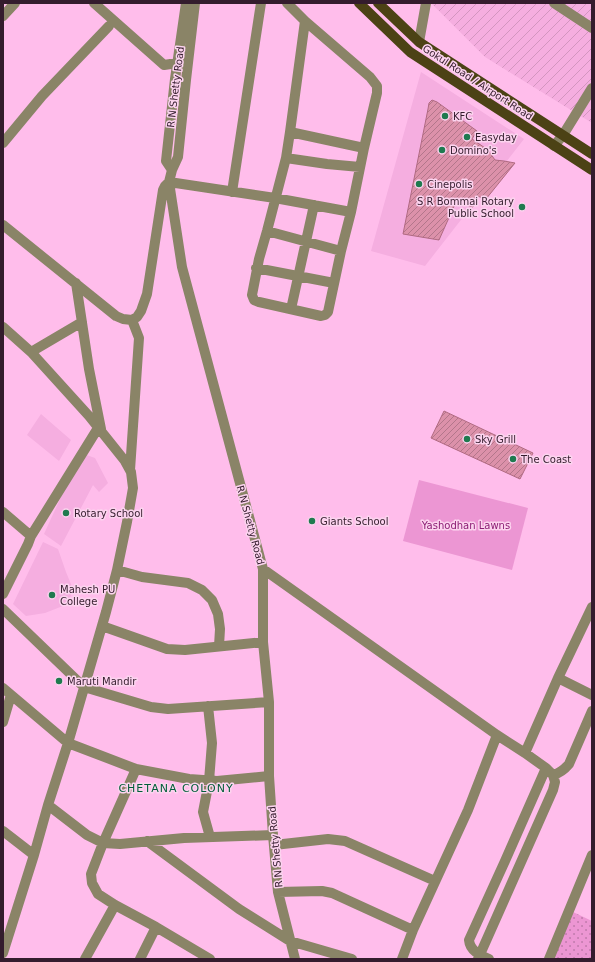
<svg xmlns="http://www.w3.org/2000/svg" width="595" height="962" viewBox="0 0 595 962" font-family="'DejaVu Sans',sans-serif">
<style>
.built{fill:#f5aee0}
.industrial{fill:url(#industrial-furrows)}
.grass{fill:url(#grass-dots)}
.garden{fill:#ec96d3}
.building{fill:url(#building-hatch);stroke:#b06a82}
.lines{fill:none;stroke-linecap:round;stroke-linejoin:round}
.minor{stroke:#8a8467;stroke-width:10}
.major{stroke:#4c4215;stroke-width:10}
.poi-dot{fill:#1f7a4f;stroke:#fcd4ef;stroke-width:1.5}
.labels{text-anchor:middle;stroke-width:3;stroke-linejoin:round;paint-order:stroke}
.street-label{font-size:10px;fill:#341c2d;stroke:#fcd4ef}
.poi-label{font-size:10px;fill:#341c2d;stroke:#fcd4ef;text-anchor:start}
.park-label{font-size:10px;fill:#8b1c74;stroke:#fcd4ef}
.neighbourhood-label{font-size:11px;letter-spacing:1px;fill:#005e39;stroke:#fcd4ef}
</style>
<defs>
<pattern id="industrial-furrows" width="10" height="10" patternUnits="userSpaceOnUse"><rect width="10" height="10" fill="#f5aee0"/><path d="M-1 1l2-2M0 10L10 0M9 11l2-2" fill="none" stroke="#d395c0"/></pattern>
<pattern id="grass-dots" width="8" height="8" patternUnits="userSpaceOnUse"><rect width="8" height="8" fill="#ec96d3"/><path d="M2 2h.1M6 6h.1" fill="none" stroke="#c07aac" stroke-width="1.8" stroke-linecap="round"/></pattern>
<pattern id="building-hatch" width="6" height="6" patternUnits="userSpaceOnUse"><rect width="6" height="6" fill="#dc91aa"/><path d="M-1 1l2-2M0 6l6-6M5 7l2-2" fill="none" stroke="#b3768b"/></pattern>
</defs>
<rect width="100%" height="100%" fill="#ffbdeb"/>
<path class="built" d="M421 72 524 139 425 266 371 251Z
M41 414 71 440 59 461 27 435Z
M81 453 95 458 108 483 99 492 93 485 61 546 44 534Z
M43 542 58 549 66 572 73 589 68 604 45 613 26 616 13 604Z"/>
<path class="industrial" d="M431 3H592V123L485 57Z"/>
<path class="grass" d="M573 912 592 921V959H549Z"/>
<path class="garden" d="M419 480 528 508 512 570 403 541Z"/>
<path class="building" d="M432 100 437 102 477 131 472 139 488 150 495 160 504 161 515 163 486 199 477 196 473 207 456 202 439 240 403 234 428 109 429 103Z
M444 411 533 453 520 479 431 438Z"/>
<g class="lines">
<path class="minor" d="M94 3 164 65 177 63 184 64
M195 3 186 80 178 157 172 170 169 182 182 267 263 569V642L269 702V776L273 835 278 892 295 959
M287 3 305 21 370 77 377 86V93L364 148 351 212 341 251 328 312 325 315 321 316 259 302 254 300 252 295 259 259 267 231 286 158 290 132 305 21
M554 3 592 28
M3 16 15 3
M419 42 426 3
M290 132 364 148
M3 143 42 96 109 26
M554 146 563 135 592 88
M286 158 327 164 360 167
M172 170 166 161 175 79 186 3
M232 192 261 3
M3 225 116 316 123 319 132 320 137 317 141 311 147 294 163 190 165 186 169 182 275 198 351 212
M267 231 341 251
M256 268 334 283
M76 283 89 369 101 429
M291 309 314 205
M3 327 31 352 89 416 125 461 131 472 133 488 127 522 117 570 106 612 68 743 48 805 34 855 3 953
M31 352 82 322
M130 470 139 338 132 320
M3 512 31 536 28 544 3 594
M31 536 98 428
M263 569 497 735 525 753 546 768 553 775 555 782 553 790 478 959
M117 570 142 577 188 583 202 590 212 600 218 614 220 629 219 646
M3 609 84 687 151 707 168 709 269 702
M102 626 167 649 185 650 263 642
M558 678 592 695
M3 688 68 743 136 769 189 779 217 781 269 776
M208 706 212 743 209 781 203 812 210 837
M3 722 11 695
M525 753 558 678 592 607
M136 769 103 843 91 874 92 883 98 894 115 905 156 927 210 959
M553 775C560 773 564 770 569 764L592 711
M48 805 87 835 103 843 120 844 184 838 273 835
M3 831 34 855
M147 841 239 909 290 941 352 959
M274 845 328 839 345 841 435 881
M278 892 322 891 332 893 413 930
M85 959 115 905
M140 959 156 927
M402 959 413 930 468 810 497 735
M489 959C480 955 470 951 469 940L505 861 546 768
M549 959 592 855"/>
<path class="major" d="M359 3 410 52 592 170
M378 3 419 42 592 154"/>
</g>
<g class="poi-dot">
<circle cx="445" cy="116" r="4"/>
<circle cx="467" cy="137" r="4"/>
<circle cx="442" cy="150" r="4"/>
<circle cx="419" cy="184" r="4"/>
<circle cx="522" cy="207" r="4"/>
<circle cx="467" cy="439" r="4"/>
<circle cx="513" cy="459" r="4"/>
<circle cx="66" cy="513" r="4"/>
<circle cx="312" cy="521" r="4"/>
<circle cx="52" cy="595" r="4"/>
<circle cx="59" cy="681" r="4"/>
</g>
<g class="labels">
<g class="street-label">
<text transform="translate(478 82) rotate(33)" y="4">Gokul Road / Airport Road</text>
<text transform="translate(175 87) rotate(-83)" y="4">R N Shetty Road</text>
<text transform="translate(251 525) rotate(75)" y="4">R N Shetty Road</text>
<text transform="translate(275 847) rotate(-95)" y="4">R N Shetty Road</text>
</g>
<g class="poi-label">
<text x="453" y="120">KFC</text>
<text x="475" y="141">Easyday</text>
<text x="450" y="154">Domino's</text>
<text x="427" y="188">Cinepolis</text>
<text x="514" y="205" text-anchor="end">S R Bommai Rotary<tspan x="514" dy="12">Public School</tspan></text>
<text x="475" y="443">Sky Grill</text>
<text x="521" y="463">The Coast</text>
<text x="74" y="517">Rotary School</text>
<text x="320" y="525">Giants School</text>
<text x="60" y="593">Mahesh PU<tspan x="60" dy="12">College</tspan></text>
<text x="67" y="685">Maruti Mandir</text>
</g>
<g class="park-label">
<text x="466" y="529">Yashodhan Lawns</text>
</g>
<g class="neighbourhood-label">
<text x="176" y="792">CHETANA COLONY</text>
</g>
</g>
<rect width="595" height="962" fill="none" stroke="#341c2d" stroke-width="8"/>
</svg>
